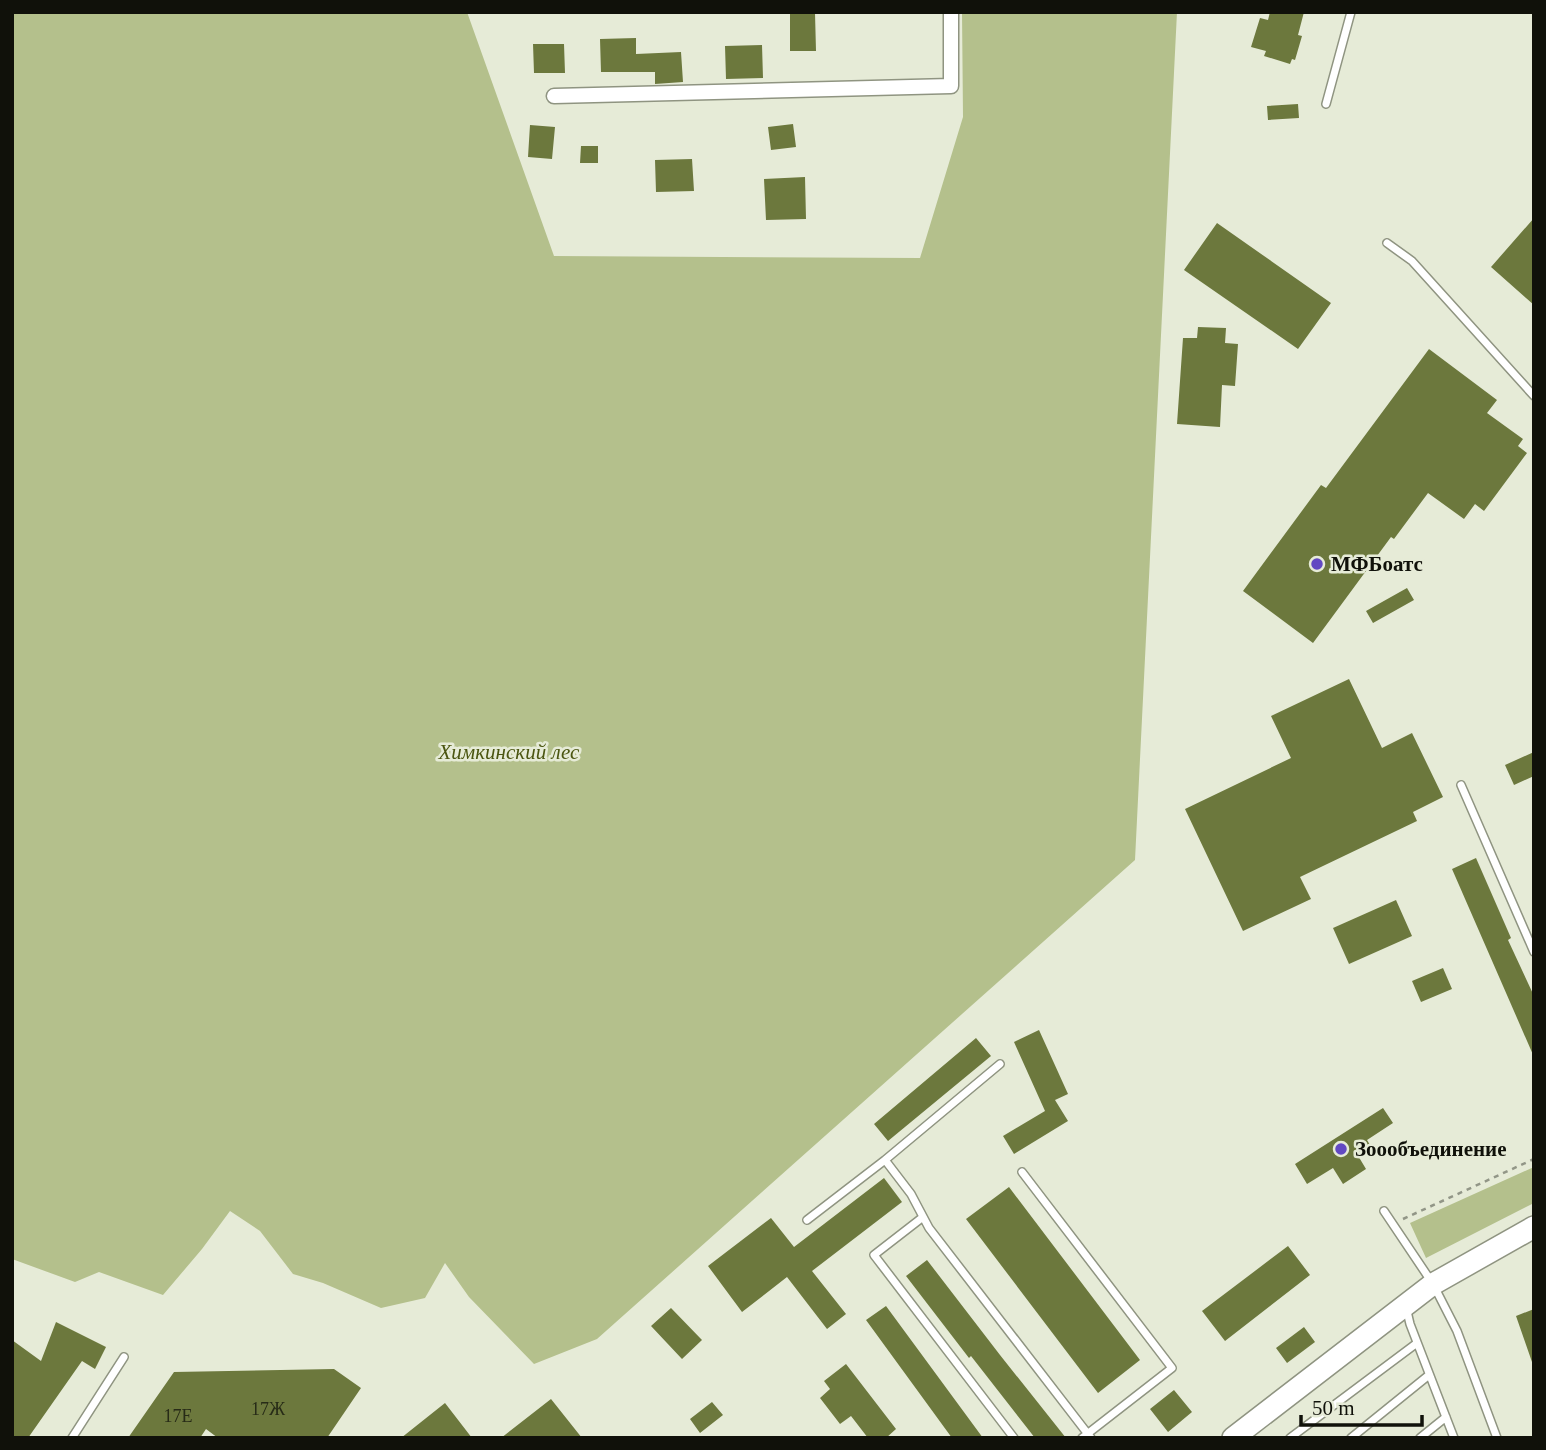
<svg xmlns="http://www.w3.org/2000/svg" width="1546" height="1450" viewBox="0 0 1546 1450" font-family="Georgia,serif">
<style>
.green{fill:#b4c08c}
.building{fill:#6c783d}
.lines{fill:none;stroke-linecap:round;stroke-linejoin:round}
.lane-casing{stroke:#8f9481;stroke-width:10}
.street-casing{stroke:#8f9481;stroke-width:17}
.secondary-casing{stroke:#8f9481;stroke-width:24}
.path{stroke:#929687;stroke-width:2.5;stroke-dasharray:5 5;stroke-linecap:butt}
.lane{stroke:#fff;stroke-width:7}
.street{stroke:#fff;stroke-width:14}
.secondary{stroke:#fff;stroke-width:21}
.poi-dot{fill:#6249c2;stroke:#e6ebd7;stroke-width:2.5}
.labels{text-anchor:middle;stroke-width:5;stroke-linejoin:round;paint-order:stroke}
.number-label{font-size:18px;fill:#272b17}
.poi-label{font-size:21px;font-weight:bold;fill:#10110a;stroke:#e6ebd7;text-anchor:start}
.park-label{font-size:21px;font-style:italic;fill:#4b5611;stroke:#e6ebd7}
</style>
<rect width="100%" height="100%" fill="#e6ebd7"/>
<path class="green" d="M12 12H467L554 256 920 258 963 117 962 12H1177L1135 860 597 1339 534 1364 469 1297 445 1263 425 1298 381 1308 323 1283 293 1274 260 1231 230 1211 202 1249 163 1295 99 1272 75 1282 12 1259Z
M1534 1167V1203L1426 1258 1410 1223Z"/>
<path class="building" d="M1270 12H1304L1298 35 1302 36 1295 60 1292 59 1290 64 1264 56 1266 51 1251 47 1260 18 1268 20Z
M815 13 816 51H790V14Z
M636 38V54L681 52 683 82 655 84V72H601L600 39Z
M533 44H564L565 73H534Z
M762 45 763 78 726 79 725 46Z
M1298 104 1299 118 1268 120 1267 106Z
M793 124 796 147 771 150 768 127Z
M530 125 555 127 552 159 528 157Z
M581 146H598V163H580Z
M692 159 694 191 656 192 655 160Z
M805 177 806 219 766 220 764 179Z
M1534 218V305L1491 267Z
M1217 223 1331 303 1298 349 1184 270Z
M1198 327 1226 328 1225 343 1238 344 1235 386 1222 385 1220 427 1177 424 1183 338H1197Z
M1429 349 1497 400 1487 413 1523 439 1518 446 1527 453 1484 511 1475 504 1464 519 1428 493 1394 539 1391 537 1313 643 1243 591 1321 485 1326 488Z
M1407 588 1414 600 1373 623 1366 611Z
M1349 679 1382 748 1412 733 1443 797 1413 812 1417 821 1300 877 1311 899 1243 931 1185 809 1291 758 1271 716Z
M1534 752V776L1514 785 1505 765Z
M1476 858 1511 938 1508 940 1534 996V1057L1452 869Z
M1396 900 1412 936 1349 964 1333 928Z
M1443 968 1452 989 1421 1002 1412 981Z
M1039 1030 1068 1094 1055 1100 1068 1121 1014 1154 1003 1136 1045 1111 1014 1042Z
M976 1038 991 1056 888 1141 874 1124Z
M1383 1108 1393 1123 1367 1140 1370 1145 1357 1154 1366 1169 1343 1184 1333 1168 1307 1184 1295 1164Z
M884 1178 902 1202 812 1271 846 1314 827 1329 787 1277 742 1312 708 1266 771 1218 794 1247Z
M1009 1187 1140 1360 1098 1393 966 1219Z
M1288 1246 1310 1275 1225 1341 1202 1311Z
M927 1260 1000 1355 1066 1438H1035L971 1356 969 1358 906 1276Z
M886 1306 983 1438H952L866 1320Z
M671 1308 702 1340 682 1359 651 1326Z
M1534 1309V1361L1532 1362 1516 1316Z
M56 1322 106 1347 95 1369 82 1361 28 1438H12V1340L41 1361Z
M1304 1327 1315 1342 1287 1363 1276 1348Z
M846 1364 896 1429 886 1438H868L851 1416 840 1424 820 1398 830 1389 824 1381Z
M334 1369 361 1388 327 1438H218L206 1429 200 1438H128L174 1372Z
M1174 1390 1192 1412 1168 1432 1150 1409Z
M551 1399 582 1438H501Z
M712 1402 723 1415 700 1433 690 1419Z
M445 1403 472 1438H401Z"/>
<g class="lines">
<g class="lane-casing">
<path id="lane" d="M1326 104 1351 12
M1387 243 1412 261 1534 396
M1461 785 1534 952
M885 1160 1000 1064
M1022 1172 1172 1368 1082 1438
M1384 1211 1433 1284 1457 1331 1497 1438
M923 1217 874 1255 1014 1438
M807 1220 885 1160 911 1194 929 1228 1091 1438
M1406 1307 1410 1324 1454 1438
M72 1438 124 1357
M1290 1438 1417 1343
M1351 1438 1429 1375
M1420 1438 1446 1417"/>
</g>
<g class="street-casing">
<path id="street" d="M554 96 951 86V12"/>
</g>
<g class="secondary-casing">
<path id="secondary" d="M1233 1438 1433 1284 1534 1227"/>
</g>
<path class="path" d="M1403 1219 1534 1159"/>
<use href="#lane" class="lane"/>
<use href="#street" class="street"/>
<use href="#secondary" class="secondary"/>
</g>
<g class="poi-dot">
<circle cx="1317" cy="564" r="7"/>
<circle cx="1341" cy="1149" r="7"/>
</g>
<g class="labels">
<g class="number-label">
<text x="268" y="1415">17Ж</text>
<text x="178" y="1422">17Е</text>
</g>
<g class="poi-label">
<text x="1331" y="571">МФБоатс</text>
<text x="1355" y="1156">Зоообъединение</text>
</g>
<g class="park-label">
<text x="509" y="759">Химкинский лес</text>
</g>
</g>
<rect width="1546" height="1450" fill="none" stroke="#10110a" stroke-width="28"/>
<path d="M1301 1415v10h121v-10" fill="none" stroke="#10110a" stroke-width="3.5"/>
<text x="1312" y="1415" font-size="21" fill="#10110a" stroke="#e6ebd7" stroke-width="5" paint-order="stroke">50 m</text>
</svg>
